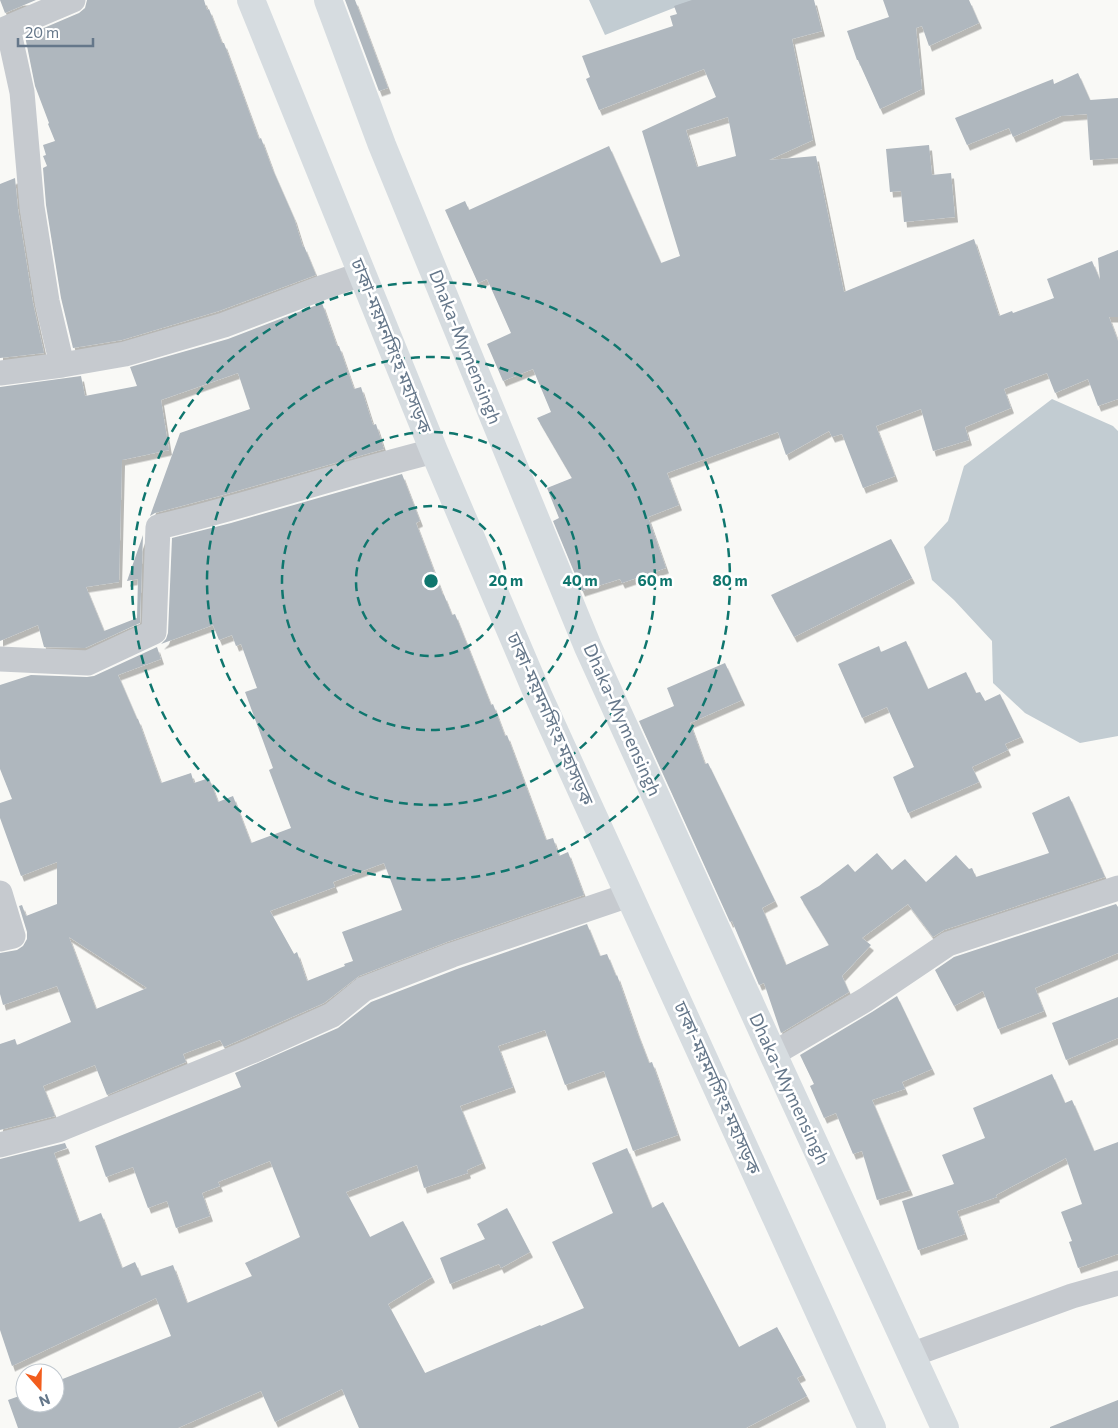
<svg xmlns="http://www.w3.org/2000/svg" width="1118" height="1428" viewBox="0 0 1118 1428" font-family="Commissioner,'Noto Sans Bengali',sans-serif">
<style>
.water{fill:#c2ccd2}
.building{fill:#afb7be;fill-rule:evenodd;filter:url(#shadow)}
.lines{fill:none;stroke-linecap:round;stroke-linejoin:round}
.minor{stroke:#c6cacf;stroke-width:25}
.highway{stroke:#d6dce0;stroke-width:28}
.ring{fill:none;stroke:#0f766e;stroke-width:2.5;stroke-dasharray:9 6}
.labels{text-anchor:middle;stroke-width:5;stroke-linejoin:round;paint-order:stroke}
.street-label{font-size:18px;fill:#65778a;stroke:#fff}
.centre{fill:#0f766e;stroke:#fff;stroke-width:2.5}
.ring-label{font-size:15px;text-anchor:middle;font-weight:bold;fill:#0f766e;stroke:#fff;stroke-width:5;stroke-linejoin:round;paint-order:stroke}
</style>
<defs>
<filter id="shadow"><feDropShadow dx="3" dy="5.5" stdDeviation="0" flood-color="#0004"/></filter>
</defs>
<rect width="100%" height="100%" fill="#f9f9f6"/>
<path class="water" d="M589 0H694L605 35Z
M1052 399 1113 426 1118 431V736L1080 743 1025 713 993 683 992 641 954 600 932 580 924 547 948 521 964 466Z"/>
<path class="building" d="M0 0H36L5 13Z
M87 0H204L207 10 209 9 222 43H224L259 139 261 138 272 168 294 218 303 247 304 246 316 275 219 311 122 340 73 348 61 298 46 205 43 168 47 166 43 156 46 155 43 145 55 141 48 124 49 123 35 86 25 36 79 13 85 8Z
M345 0H355L388 88 379 91Z
M692 0H814L822 31 792 39 813 140 769 160 816 156 844 292 974 239 999 316 1012 311 1013 313 1054 298 1047 279 1092 261 1100 280 1098 258 1118 250V317H1109L1118 341V399L1098 406 1088 379 1055 393 1047 373 1004 389 1011 408 965 427 969 440 933 451 921 409 876 426 895 476 863 488 842 434 832 437 829 431 786 455 778 432 667 473 679 505 648 517 666 568 622 583 620 579 582 591 553 521 559 518 547 488 572 478 537 418 551 412 533 369 503 381 487 344 511 333 487 279 478 283 445 210 465 201 469 210 609 146 661 263 680 256 642 131 716 97 704 69 599 110 586 79 590 77 582 56 673 26 670 16 677 14 674 6ZM728 117 736 156 697 167 686 130Z
M883 0H969L979 23 929 46 922 26 916 28 922 89 880 109 858 60H857L847 31 889 17Z
M1078 73 1090 100 1118 98V158L1090 160 1087 114 1061 116 1013 137 1009 128 967 145 955 118 1053 79 1054 84Z
M929 145 932 175 951 173 955 217 904 222 901 191 890 192 886 149Z
M15 178 18 209 33 303 44 353 0 358V184Z
M322 303 337 346H339L354 389 361 387 373 425 376 424 384 449 223 495 155 513 150 516 180 433 250 409 238 373 161 400 169 450 122 460 119 582 86 587 104 631 137 618 138 579 127 581 143 535 140 623 85 648 44 647 38 625 0 641V387L81 376 85 396 137 386 130 367 228 339Z
M402 474 420 521 416 523 443 595H444L452 615 455 614 491 705 493 704 505 736 507 735 546 840 553 838 559 856 568 852 584 895 447 942 359 976 324 1003 224 1047 220 1040 183 1054 186 1062 107 1095 95 1065 43 1086 55 1116 0 1130V1044L15 1039 17 1045 71 1022 57 986 3 1005 0 994V953L17 950 23 946 27 939V932L19 906 22 905 26 916 57 904V862L21 876 0 818V803L12 799 0 769V685L31 675 87 677 94 676 157 647 161 659 118 675 137 719H138L161 783 191 773 194 783 209 778 218 802 233 796 251 843 291 828 269 770 273 768 245 692 257 688 241 644 236 646 232 635 219 640 213 625 161 644 166 639 168 633 172 538 231 523ZM384 863 402 910 342 932 353 961 344 964 345 966 307 981 297 952 294 954 270 911 335 887 333 882ZM69 937 147 988 96 1009Z
M891 539 912 578 794 637 771 595Z
M906 641 928 689 966 672 976 693 980 692 985 701 1000 694 1021 737 1005 744 1008 750 972 767 979 782 908 813 893 777 914 767 887 707 862 718 838 664 879 646 881 652Z
M725 663 742 700 690 723 705 764 708 763 775 901 762 908 786 965 829 945 800 897 819 886 848 864 855 872 877 853 892 870 905 859 926 882 956 855 969 869 972 868 976 877 1049 853 1032 813 1069 796 1105 877 944 930 933 937 908 904 862 938 871 945 842 976 849 992 781 1033 764 983 759 985 732 921 730 922 639 721 674 706 667 688Z
M1116 904 1118 907V953L1035 988 1044 1011 998 1029 983 991 954 1006 935 970 954 957Z
M587 924 600 956 607 954 616 976 617 975 637 1032 649 1063 652 1062 678 1135 633 1151 604 1071 565 1085 545 1030 498 1046 513 1087 460 1106 483 1163 467 1170 468 1173 424 1188 417 1165 346 1192 370 1237 403 1221 432 1277 388 1304 425 1373 540 1325 541 1326 584 1308 552 1242 613 1213 592 1163 627 1148 652 1208 663 1202 739 1347 777 1327 803 1375 797 1378 807 1396 746 1428H359L342 1389 275 1422 261 1391 178 1428H18L8 1400 25 1394V1403H55V1382L171 1336 156 1298 12 1366 0 1330V1159L65 1143 67 1148 54 1153 79 1222 101 1213 122 1268 135 1262 141 1276 173 1265 187 1303 252 1276 245 1263 300 1237 270 1161 218 1182 220 1186 202 1193 210 1216 176 1228 167 1201 148 1208 133 1167 106 1177 95 1146 241 1087 235 1073 338 1028 371 1002 457 969Z
M897 996 932 1069 902 1082 905 1089 872 1100 910 1190 877 1200 862 1151 853 1154 836 1113 824 1118 810 1086 814 1084 800 1055 872 1012Z
M1118 997V1038L1066 1060 1052 1023Z
M1052 1074 1065 1103 1072 1100 1094 1151 1118 1142V1254L1078 1268 1069 1242 1072 1241 1061 1212 1082 1204 1066 1158 996 1195 997 1197 957 1211 965 1234 918 1250 902 1201 954 1184 942 1155 985 1138 973 1108Z
M507 1208 530 1252 501 1268 499 1264 450 1284 440 1258 485 1239 477 1224Z
M1118 1400V1428H1050V1427Z"/>
<g class="lines">
<path class="minor" d="M8 28 22 92 32 207 47 301 62 365
M0 31 73 0
M0 373 62 365 125 354 224 325 324 287 362 274
M0 659 88 663 154 632 158 527C251 505 341 474 434 451
M0 893 13 936 0 939
M773 1054 865 1000 948 944 1118 888
M0 1145 58 1130 252 1051 332 1015 364 989 452 955 629 895
M911 1355 1072 1296 1118 1283"/>
<path class="highway" d="M251 0 434 451 538 695 872 1428
M328 0 382 145 588 647 773 1054 945 1428"/>
</g>
<g class="ring">
<circle cx="431" cy="581" r="75"/>
<circle cx="431" cy="581" r="149"/>
<circle cx="431" cy="581" r="224"/>
<circle cx="431" cy="581" r="299"/>
</g>
<g class="labels">
<g class="street-label">
<text transform="translate(391 346) rotate(68)" y="6">ঢাকা-ময়মনসিংহ মহাসড়ক</text>
<text transform="translate(465 347) rotate(68)" y="6">Dhaka-Mymensingh</text>
<text transform="translate(550 719) rotate(66)" y="6">ঢাকা-ময়মনসিংহ মহাসড়ক</text>
<text transform="translate(622 720) rotate(66)" y="6">Dhaka-Mymensingh</text>
<text transform="translate(717 1088) rotate(66)" y="6">ঢাকা-ময়মনসিংহ মহাসড়ক</text>
<text transform="translate(789 1089) rotate(65)" y="6">Dhaka-Mymensingh</text>
</g>
</g>
<circle cx="431" cy="581" r="8" class="centre"/>
<g class="ring-label">
<text x="506" y="586">20 m</text>
<text x="580" y="586">40 m</text>
<text x="655" y="586">60 m</text>
<text x="730" y="586">80 m</text>
</g>
<g transform="translate(40 1388) rotate(160)"><circle r="24" fill="#ffffff" stroke="#c1c9d0"/>
<path d="M0-4L9 19L0 12L-9 19Z" fill="#f25d1d"/>
<text y="-8" font-size="14" font-weight="bold" text-anchor="middle" fill="#65778a">N</text>
</g>
<path d="M18 38v8h75v-8" fill="none" stroke="#65778a" stroke-width="2.5"/>
<text x="25" y="38" font-size="15" fill="#65778a" stroke="#ffffff" stroke-width="4" paint-order="stroke">20 m</text>
</svg>
